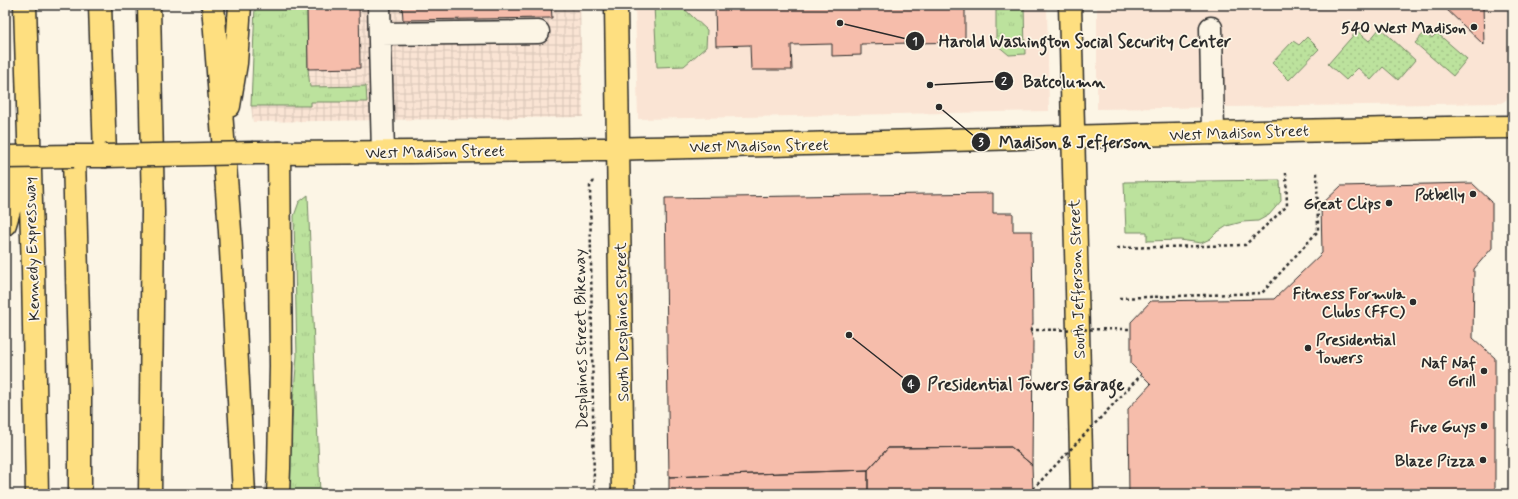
<svg xmlns="http://www.w3.org/2000/svg" width="1518" height="499" viewBox="0 0 1518 499" font-family="Mynerve,sans-serif">
<style>
.built{fill:#fae4d4}
.industrial{fill:url(#industrial-grid)}
.grass{fill:url(#grass-tufts);stroke:#748664}
.park{fill:url(#park-dots);stroke:#748664}
.building{fill:#f6bdab;stroke:#2b2b2b}
.lines{fill:none;stroke-linecap:round;stroke-linejoin:round}
.minor-casing{stroke:#2b2b2b;stroke-width:25}
.major-casing{stroke:#2b2b2b;stroke-width:25}
.highway-casing{stroke:#2b2b2b;stroke-width:25}
.path{stroke:#2b2b2b;stroke-width:2.5;stroke-dasharray:3 3;stroke-linecap:butt}
.minor{stroke:#fcf5e5;stroke-width:22}
.major{stroke:#fedf80;stroke-width:22}
.highway{stroke:#fedf80;stroke-width:22}
.major-bridge-casing{stroke:#2b2b2b;stroke-width:25;stroke-linecap:butt}
.path-bridge{stroke:#2b2b2b;stroke-width:2.5;stroke-dasharray:3 3;stroke-linecap:butt}
.major-bridge{stroke:#fedf80;stroke-width:22}
.poi-dot{fill:#2b2b2b;stroke:#fcf5e5;stroke-width:1.5}
.labels{text-anchor:middle;stroke-width:3.5;stroke-linejoin:round;paint-order:stroke}
.poi-label{font-size:16px;font-weight:bold;fill:#2b2b2b;stroke:#fcf5e5;text-anchor:end}
.street-label{font-size:16px;fill:#2b2b2b;stroke:#fcf5e5}
.leader{fill:none;stroke:#2b2b2b;stroke-width:1.5}
.callout-dot{fill:#2b2b2b;stroke:#fcf5e5;stroke-width:1.5}
.mark-label{font-size:12px;text-anchor:middle;font-weight:bold;fill:#fff}
.callout-label{font-size:17px;text-anchor:middle;font-weight:bold;fill:#2b2b2b;stroke:#fcf5e5;stroke-width:3.5;stroke-linejoin:round;paint-order:stroke}
</style>
<defs>
<pattern id="industrial-grid" width="8" height="8" patternUnits="userSpaceOnUse"><rect width="8" height="8" fill="#fae4d4"/><path d="M0 4h8M4 0v8" fill="none" stroke="#d6c4b6"/></pattern>
<pattern id="grass-tufts" width="24" height="20" patternUnits="userSpaceOnUse"><rect width="24" height="20" fill="#bce29d"/><path d="M3 7l-1-3M5 7V3M7 7l1-3M15 17l-1-3M17 17v-4M19 17l1-3" fill="none" stroke="#a2c287"/></pattern>
<pattern id="park-dots" width="8" height="8" patternUnits="userSpaceOnUse"><rect width="8" height="8" fill="#bce29d"/><path d="M2 2h.1M6 6h.1" fill="none" stroke="#a2c287" stroke-width="1.8" stroke-linecap="round"/></pattern>
</defs>
<rect width="100%" height="100%" fill="#fcf5e5"/>
<filter id="ink" filterUnits="userSpaceOnUse"><feTurbulence type="fractalNoise" baseFrequency=".025" numOctaves="2"/><feDisplacementMap in="SourceGraphic" scale="8" xChannelSelector="R" yChannelSelector="G"/><feConvolveMatrix kernelMatrix="1 2 1 2 8 2 1 2 1" color-interpolation-filters="sRGB"/></filter>
<g filter="url(#ink)">
<path class="built" d="M635 5H1047L1049 111 638 119Z
M1097 5H1507L1509 94 1506 100 1501 103 1097 109Z"/>
<path class="industrial" d="M307 5H580L583 117 253 122 251 106H311L308 69Z"/>
<path class="grass" d="M255 5H307L308 69 310 87 366 86 367 102H311V106H251Z
M654 5H680L707 30 706 47 684 66 657 67Z
M996 5H1024L1025 54 1009 55 996 44Z
M1280 180 1281 201 1269 215 1258 221 1242 222 1227 226 1216 233 1210 239 1201 243 1180 240 1147 241V232H1126L1124 182Z
M308 195 320 494H288L293 402 297 356 294 216 299 202Z"/>
<path class="park" d="M1380 28 1415 60 1398 80 1383 67 1371 80 1358 68 1346 80 1328 64 1357 31 1369 41Z
M1425 32 1432 38 1437 33 1467 59 1453 76 1415 43Z
M1307 37 1319 49 1289 80 1272 63 1293 41 1299 45Z"/>
<path class="building" d="M307 5H359L360 68 308 69Z
M402 5H551L552 18 403 20Z
M715 5H965V42L861 44V55L832 56V44L791 45 792 70H751L750 45 716 46Z
M1258 5H1483L1484 45 1443 6 1258 9Z
M1472 183 1492 202V248L1474 269 1473 338 1495 358V494H1129L1128 409 1151 384 1131 364V322L1151 301 1274 299 1322 253 1321 205 1341 186Z
M993 193V213H1013V231H1032L1033 324 1030 330 1033 339 1032 465 1011 447 888 448 868 470 669 477 665 198Z
M1011 447 1032 465 1033 494H868V470L888 448Z
M868 470V494H669V477Z"/>
<g class="lines">
<g class="minor-casing">
<path id="minor" d="M379 5 383 152
M1211 28 1213 133
M380 34 538 32"/>
</g>
<g class="major-casing">
<path id="major" d="M616 5 623 494
M1070 5 1082 494
M254 153C674 153 1093 132 1513 127
M74 156H105"/>
</g>
<g class="highway-casing">
<path id="highway" d="M25 5 33 269 37 494
M100 5 105 156
M149 5 153 212 150 494
M213 5 230 231 244 494
M229 106 236 63 240 5
M74 156 80 393V494
M5 224 23 163
M278 494 279 468 281 366 279 153"/>
</g>
<path class="path" d="M594 181 590 186 594 487 598 491
M1117 248 1245 245 1287 206 1286 173
M1119 298 1262 293 1318 231 1317 172"/>
<use href="#minor" class="minor"/>
<use href="#major" class="major"/>
<use href="#highway" class="highway"/>
<g class="major-bridge-casing">
<path id="major-bridge" d="M105 156 254 153
M5 157 74 156"/>
</g>
<path class="path-bridge" d="M1030 330 1132 329
M1033 489 1141 375"/>
<use href="#major-bridge" class="major-bridge"/>
</g>
</g>
<g class="poi-dot">
<circle cx="1474" cy="27" r="4"/>
<circle cx="1473" cy="194" r="4"/>
<circle cx="1389" cy="203" r="4"/>
<circle cx="1413" cy="302" r="4"/>
<circle cx="1308" cy="348" r="4"/>
<circle cx="1484" cy="371" r="4"/>
<circle cx="1484" cy="426" r="4"/>
<circle cx="1483" cy="460" r="4"/>
</g>
<g class="labels">
<g class="poi-label">
<text x="1466" y="33">540 West Madison</text>
<text x="1465" y="200">Potbelly</text>
<text x="1381" y="209">Great Clips</text>
<text x="1405" y="299">Fitness Formula<tspan x="1405" dy="18">Clubs (FFC)</tspan></text>
<text x="1316" y="345" text-anchor="start">Presidential<tspan x="1316" dy="18">Towers</tspan></text>
<text x="1476" y="368">Naf Naf<tspan x="1476" dy="18">Grill</tspan></text>
<text x="1476" y="432">Five Guys</text>
<text x="1475" y="466">Blaze Pizza</text>
</g>
<g class="street-label">
<text transform="translate(1239 132) rotate(-2)" y="6">West Madison Street</text>
<text transform="translate(759 145) rotate(-1)" y="6">West Madison Street</text>
<text transform="translate(435 151) rotate(-1)" y="6">West Madison Street</text>
<text transform="translate(31 249) rotate(-92)" y="6">Kennedy Expressway</text>
<text transform="translate(1076 279) rotate(-92)" y="6">South Jefferson Street</text>
<text transform="translate(621 322) rotate(-91)" y="6">South Desplaines Street</text>
<text transform="translate(580 339) rotate(-91)" y="6">Desplaines Street Bikeway</text>
</g>
</g>
<path class="leader" d="M840 23L915 41M930 85L1004 81M939 107L981 142M849 335L911 384"/>
<g class="callout-dot">
<circle cx="840" cy="23" r="4"/>
<circle cx="930" cy="85" r="4"/>
<circle cx="939" cy="107" r="4"/>
<circle cx="849" cy="335" r="4"/>
<circle cx="915" cy="41" r="10"/>
<circle cx="1004" cy="81" r="10"/>
<circle cx="981" cy="142" r="10"/>
<circle cx="911" cy="384" r="10"/>
</g>
<g class="mark-label">
<text x="915" y="45">1</text>
<text x="1004" y="85">2</text>
<text x="981" y="146">3</text>
<text x="911" y="388">4</text>
</g>
<g class="callout-label">
<text x="1085" y="47">Harold Washington Social Security Center</text>
<text x="1064" y="87">Batcolumn</text>
<text x="1075" y="148">Madison &amp; Jefferson</text>
<text x="1026" y="390">Presidential Towers Garage</text>
</g>
<rect width="1518" height="499" fill="none" stroke="#fcf5e5" stroke-width="20"/>
<rect x="10" y="10" width="1498" height="479" fill="none" stroke="#2b2b2b" stroke-width="1.5" filter="url(#ink)"/>
</svg>
